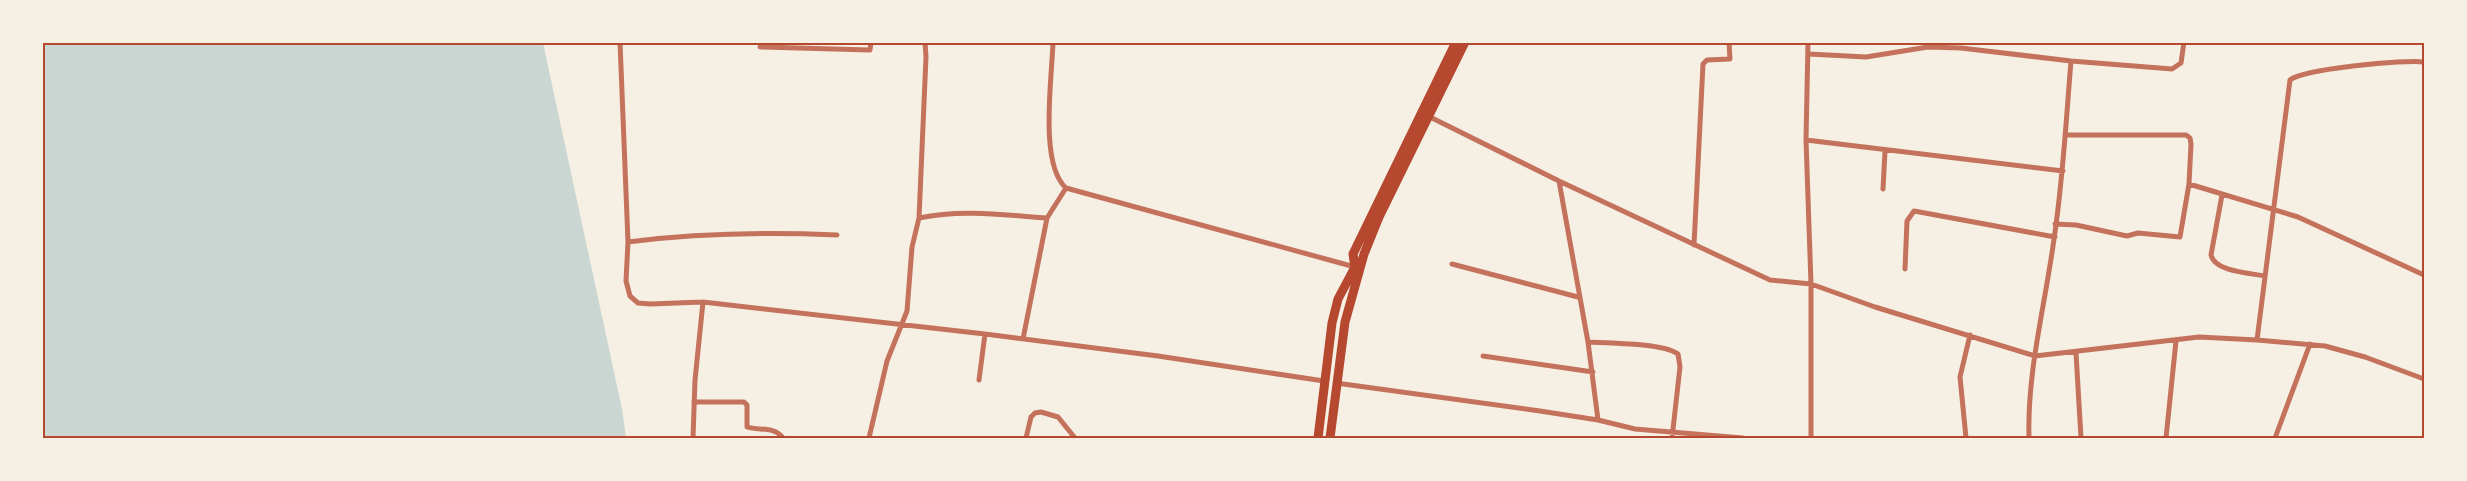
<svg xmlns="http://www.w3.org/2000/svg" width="2467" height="481" viewBox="0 0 2467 481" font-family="'Nunito Sans',sans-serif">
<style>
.water{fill:#c9d6d2}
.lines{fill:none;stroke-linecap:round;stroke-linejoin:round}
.minor{stroke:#c5725c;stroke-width:5}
.primary{stroke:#b5482f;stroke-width:9}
.neatline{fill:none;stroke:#b5482f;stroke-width:2}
</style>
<rect width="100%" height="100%" fill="#f6efe4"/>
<path class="water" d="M42 43H543L622 409 626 438H43Z"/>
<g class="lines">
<path class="minor" d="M620 42 628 242 626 281 630 296 638 303 650 304 703 302 985 334 1158 356 1324 381
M1053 42C1052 78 1039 164 1066 188L1355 267
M1808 42 1806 140 1811 284V438
M760 47 870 50 871 42
M1809 54 1866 57 1928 47 1961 48 2071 61 2172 69 2181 63 2184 42
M1430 117 1559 181 1770 280 1811 284 1875 307 2035 356 2199 337 2257 340 2325 346 2365 357 2424 379
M1806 140 2063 171
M1559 181 1588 342 1598 420
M2189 184 2298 217 2424 275
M1883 189 1885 151
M2222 195 2211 255C2215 272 2250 273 2265 276
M919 218C961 209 1005 215 1047 218
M2055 224 2076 225 2127 236 2138 233 2180 237 2189 184 2191 144 2190 138 2186 135H2065
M628 242C698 233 766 232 837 235
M1694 245 1703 64 1707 60 1730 59 1729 42
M1452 264 1578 297
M1905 269 1907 221 1914 211 2055 237
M1023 339 1047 218 1066 188
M2257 340 2290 80C2303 69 2406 59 2424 62
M1588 342C1608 343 1663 343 1678 354L1680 367 1672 438
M2076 353 2081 438
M1483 356 1593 372
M979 380 985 334
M1336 383 1540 411 1598 420 1635 429 1743 438
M694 402H744L747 405V427C759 431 775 426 783 438
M693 438 695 380 703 302
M869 438 887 361 907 311 912 247 919 218 926 57 925 42
M1026 438 1031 417 1035 413 1041 412 1058 417 1075 438
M1966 438 1960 377 1970 335
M2029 438C2027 371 2045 306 2054 239 2063 180 2066 121 2071 61
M2166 438 2176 341
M2275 438 2310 344"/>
<path class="primary" d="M1318 438 1332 323 1338 299 1355 267 1353 254 1456 42
M1330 438 1345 322 1364 254 1379 217 1465 42"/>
</g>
<rect width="2467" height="481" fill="none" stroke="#f6efe4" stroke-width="88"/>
<rect x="44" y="44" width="2379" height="393" class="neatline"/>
</svg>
